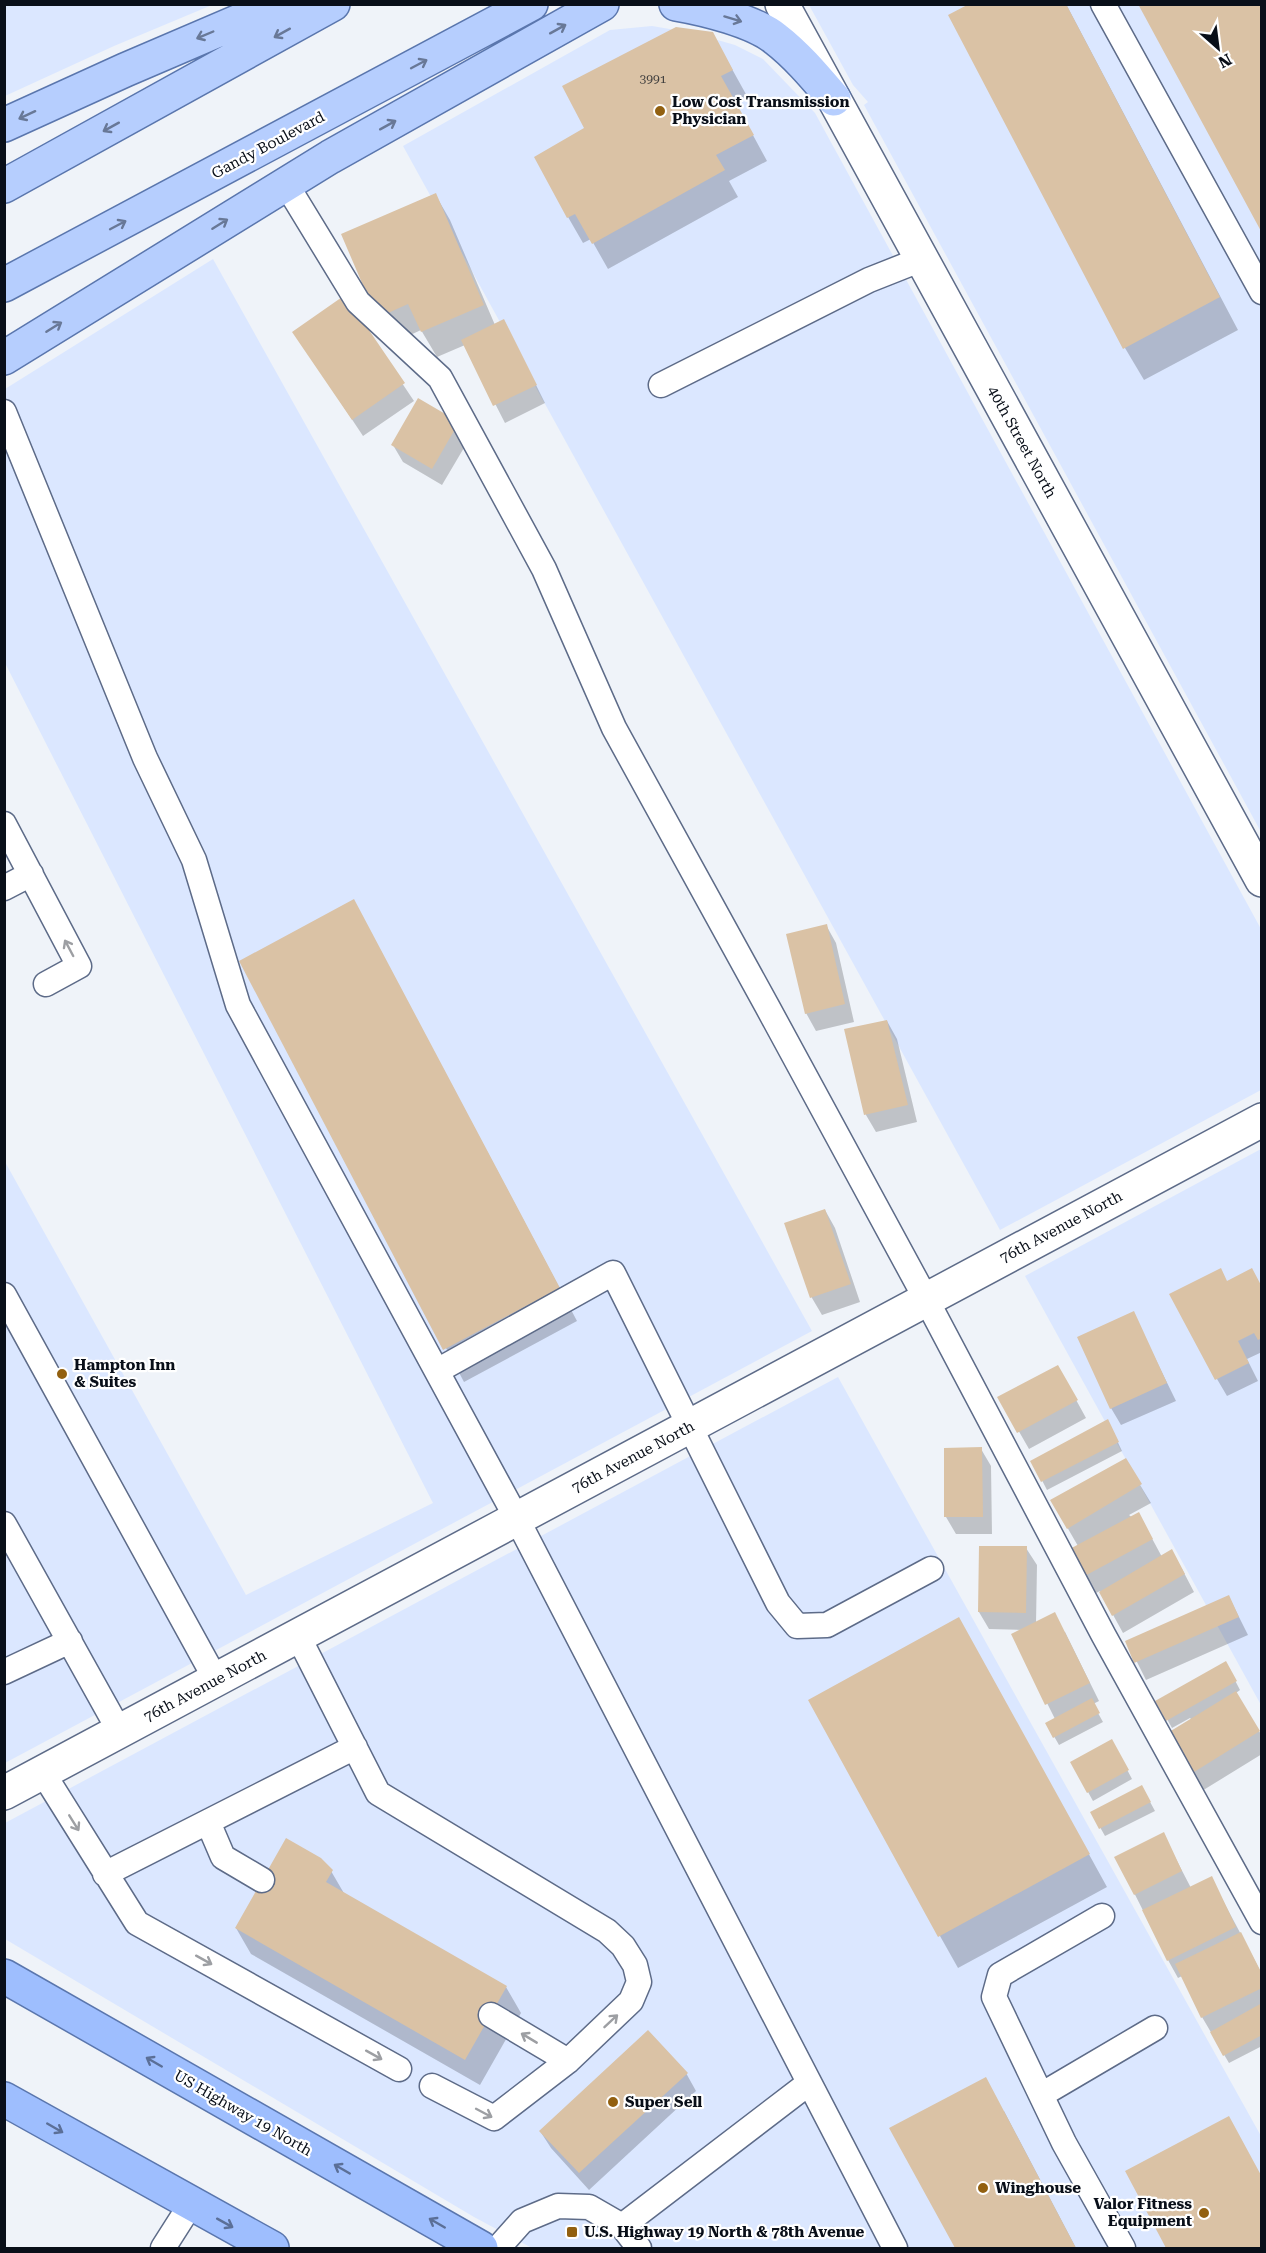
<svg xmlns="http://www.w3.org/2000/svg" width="1266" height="2253" viewBox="0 0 1266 2253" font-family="'Roboto Serif',serif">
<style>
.built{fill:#dbe7ff}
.shadow{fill:#0003}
.building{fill:#dac2a5}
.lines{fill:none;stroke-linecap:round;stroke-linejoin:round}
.service-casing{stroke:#5d6b88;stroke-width:27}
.minor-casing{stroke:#5d6b88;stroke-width:36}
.primary-casing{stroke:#5a76ad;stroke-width:36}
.trunk-casing{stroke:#5a76ad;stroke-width:36}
.service{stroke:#fff;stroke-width:24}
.minor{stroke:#fff;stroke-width:33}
.primary{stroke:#b6cefe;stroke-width:33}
.trunk{stroke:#9ebefe;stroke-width:33}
.oneway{stroke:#687897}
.oneway2{stroke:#9d9fa3}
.oneway3{stroke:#5b6f97}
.poi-dot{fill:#926010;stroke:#fff;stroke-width:2}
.labels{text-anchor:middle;stroke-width:4.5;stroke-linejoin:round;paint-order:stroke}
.number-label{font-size:12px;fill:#3d3c3c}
.poi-label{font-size:15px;font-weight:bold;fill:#090f19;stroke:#fff;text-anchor:start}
.street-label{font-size:15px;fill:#090f19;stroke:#fff}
</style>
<rect width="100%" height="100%" fill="#eff3f9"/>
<path class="built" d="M4 5 5 4 212 5 114 46 5 96Z
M809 5H1261V832L864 105 868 102 853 85Z
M652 26 693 33 735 45 763 59 815 113 1261 929V1090L1000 1230 403 146 610 30Z
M213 259 812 1331 5 1763 4 1160 246 1595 433 1503 5 663V389Z
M1261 1149V1705L1025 1276Z
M838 1377 1261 2136V2248H532L474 2217 5 1939V1823Z"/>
<path class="shadow" d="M1066 4 1238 330 1144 380 1125 348Z
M727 60 747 96 735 102 767 161 729 181 738 197 608 269 591 239 583 243 568 217 586 128Z
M435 194 450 220 495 325 504 321 545 403 505 423 465 345 437 357 421 330 393 343 343 235Z
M345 298 414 401 363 436 294 332Z
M419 400 468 441 442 485 403 462 393 445Z
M354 901 577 1321 464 1382 241 961Z
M826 925 836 943 854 1022 816 1031 806 1013Z
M887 1021 897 1039 917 1122 876 1132 866 1115 846 1030Z
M825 1210 835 1228 860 1302 822 1315 812 1298 786 1224Z
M1227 1282 1262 1288V1352L1247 1359 1258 1381 1227 1396 1217 1379Z
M1133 1313 1176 1401 1121 1425 1111 1408Z
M1058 1367 1086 1418 1029 1449 1000 1398Z
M1112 1430 1122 1451 1047 1490 1032 1461Z
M981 1449 991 1466 992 1534H956L946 1517Z
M1125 1460 1151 1503 1129 1515 1148 1531 1162 1557 1182 1569 1194 1592 1123 1633 1100 1591 1092 1595 1082 1578 1078 1546 1052 1501Z
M1026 1548 1037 1565 1036 1624 1065 1632 1099 1701 1093 1704 1103 1722 1059 1745 1047 1724 1055 1719 1013 1635 1023 1630 989 1629 979 1612Z
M1229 1597 1248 1635 1146 1680 1127 1642Z
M977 1651 1107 1887 958 1968 940 1936Z
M1226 1663 1240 1690 1236 1693 1262 1736V1754L1197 1794 1173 1755 1192 1720 1190 1718 1172 1728 1157 1701Z
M1112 1741 1132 1779 1093 1801 1072 1763Z
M1142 1787 1155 1811 1105 1836 1092 1813Z
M1163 1834 1191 1888 1211 1878 1262 1974V2046L1229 2063 1202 2017 1182 1976 1178 1978 1168 1960 1116 1857Z
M331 1871 345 1895 506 1987 521 2013 480 2085 251 1954 236 1928Z
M686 2073 696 2091 589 2190 551 2148 540 2131Z
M1004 2111 1076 2248H956L891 2129Z
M1127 2171 1262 2180V2248H1168Z"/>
<path class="building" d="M969 4H1066L1220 297 1123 349 948 15Z
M1138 4H1262V233Z
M676 27 713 32 733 70 721 76 754 135 716 155 725 170 592 244 575 214 567 218 534 157 584 128 562 86Z
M436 193 484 305 421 332 408 304 377 318 341 234Z
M345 295 405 383 352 420 292 332Z
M504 319 537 385 493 406 461 340Z
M418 398 459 422 432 469 391 445Z
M354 899 560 1288 443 1350 239 961Z
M827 924 845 1004 805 1014 786 934Z
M887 1020 908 1105 864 1115 844 1029Z
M825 1209 851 1284 810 1298 784 1223Z
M1221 1268 1227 1281 1252 1268 1262 1287V1338L1258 1340 1254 1333 1238 1341 1249 1363 1215 1380 1169 1294Z
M1134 1311 1167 1383 1110 1409 1077 1337Z
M1058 1365 1078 1400 1017 1433 997 1397Z
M1108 1419 1119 1442 1041 1482 1030 1461Z
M982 1447 983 1517H944V1448Z
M1126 1458 1142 1484 1067 1529 1050 1500Z
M1139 1512 1153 1539 1081 1578 1066 1551Z
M979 1546H1027L1026 1613 978 1612Z
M1172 1549 1185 1574 1112 1616 1099 1592Z
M1229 1595 1239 1617 1134 1663 1125 1641Z
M1055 1612 1090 1683 1045 1705 1011 1634Z
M959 1617 1090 1854 938 1937 808 1700Z
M1226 1661 1237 1681 1166 1721 1155 1701Z
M1236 1691 1260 1731 1186 1777 1161 1737Z
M1092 1698 1100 1713 1053 1738 1045 1723Z
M1112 1739 1129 1770 1087 1793 1070 1762Z
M1142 1785 1151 1802 1099 1829 1090 1812Z
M1164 1832 1182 1871 1134 1895 1114 1857Z
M286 1838 321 1858 333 1870 326 1882 507 1986 465 2060 235 1928Z
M1212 1876 1236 1927 1167 1961 1142 1910Z
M1241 1932 1262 1974V1988L1201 2018 1175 1964Z
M1262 2003V2035L1223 2056 1210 2032Z
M648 2030 688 2073 579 2173 539 2131Z
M986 2077 1076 2248H955L889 2128Z
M1229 2116 1262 2177V2248H1166L1125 2171Z"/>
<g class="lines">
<g class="service-casing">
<path id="service" d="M1103 4 1262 292
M286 184 358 302 440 378 544 569 614 728 767 1006 926 1299 1104 1636 1262 1922
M661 385 869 280 922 259
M4 412 145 758 194 860 238 1005 517 1519 895 2248
M4 824 79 966 46 984
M4 888 31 874
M4 1295 216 1680
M437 1371 613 1273 778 1603 797 1626 827 1625 931 1569
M4 1524 120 1732
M298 1636 378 1793 607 1931 623 1946 635 1965 639 1982 631 2001 568 2061 494 2118 432 2086
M4 1672 70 1641
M43 1773 137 1923 399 2069
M208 1822 223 1857 262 1880
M105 1874 355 1747
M1102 1916 1000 1975 994 1997 1064 2143 1123 2248
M491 2015 568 2061
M1041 2095 1155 2028
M622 2226 639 2248
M163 2248 191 2204
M498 2248 522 2221 558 2206 589 2207 622 2226 809 2083"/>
</g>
<g class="minor-casing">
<path id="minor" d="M782 4 1262 880
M4 1793 1262 1120"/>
</g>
<g class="primary-casing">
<path id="primary" d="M676 4C705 9 754 21 776 39 798 56 816 78 834 99
M4 125 125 70 279 4
M4 186 333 4
M4 285 531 4
M4 358 330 157 602 4"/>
</g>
<g class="trunk-casing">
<path id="trunk" d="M4 1976 481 2248
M4 2099 272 2248"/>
</g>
<use href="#service" class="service"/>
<use href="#minor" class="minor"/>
<use href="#primary" class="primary"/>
<use href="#trunk" class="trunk"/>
</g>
<defs><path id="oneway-shaft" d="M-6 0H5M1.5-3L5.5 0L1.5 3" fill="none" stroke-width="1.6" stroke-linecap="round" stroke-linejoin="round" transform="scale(1.5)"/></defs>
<g class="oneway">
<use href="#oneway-shaft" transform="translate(733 19) rotate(17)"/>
<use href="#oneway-shaft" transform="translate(558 29) rotate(-29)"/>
<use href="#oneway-shaft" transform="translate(282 33) rotate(151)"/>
<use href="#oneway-shaft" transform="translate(205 35) rotate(157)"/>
<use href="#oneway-shaft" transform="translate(419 64) rotate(-28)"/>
<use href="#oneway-shaft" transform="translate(27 115) rotate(155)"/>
<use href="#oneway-shaft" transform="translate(388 125) rotate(-29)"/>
<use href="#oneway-shaft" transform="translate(111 127) rotate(151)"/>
<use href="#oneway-shaft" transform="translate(220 224) rotate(-32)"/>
<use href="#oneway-shaft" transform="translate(118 225) rotate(-28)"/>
<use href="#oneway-shaft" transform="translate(54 327) rotate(-32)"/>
</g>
<g class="oneway2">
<use href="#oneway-shaft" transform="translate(69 948) rotate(-118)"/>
<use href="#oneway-shaft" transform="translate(74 1823) rotate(58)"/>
<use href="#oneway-shaft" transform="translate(204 1960) rotate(29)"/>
<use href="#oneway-shaft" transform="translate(611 2021) rotate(-43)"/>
<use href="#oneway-shaft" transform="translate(529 2038) rotate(-149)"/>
<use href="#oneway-shaft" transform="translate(374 2055) rotate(29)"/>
<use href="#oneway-shaft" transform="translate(484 2113) rotate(28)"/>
</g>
<g class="oneway3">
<use href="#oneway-shaft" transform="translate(154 2062) rotate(-150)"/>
<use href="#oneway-shaft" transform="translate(55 2128) rotate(30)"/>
<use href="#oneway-shaft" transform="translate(342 2169) rotate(-150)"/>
<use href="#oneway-shaft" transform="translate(225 2223) rotate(29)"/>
<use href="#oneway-shaft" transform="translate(437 2223) rotate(-150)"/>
</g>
<g class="poi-dot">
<circle cx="660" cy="111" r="6"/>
<circle cx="62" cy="1374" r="6"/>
<circle cx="613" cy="2102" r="6"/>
<circle cx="983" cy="2188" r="6"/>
<circle cx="1204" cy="2213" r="6"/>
<rect x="566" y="2226" width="12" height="12" rx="3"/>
</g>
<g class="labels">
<g class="number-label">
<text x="653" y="83">3991</text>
</g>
<g class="poi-label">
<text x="672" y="107">Low Cost Transmission<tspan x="672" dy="17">Physician</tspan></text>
<text x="74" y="1370">Hampton Inn<tspan x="74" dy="17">&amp; Suites</tspan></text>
<text x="625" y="2107">Super Sell</text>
<text x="995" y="2193">Winghouse</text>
<text x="1192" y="2209" text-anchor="end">Valor Fitness<tspan x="1192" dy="17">Equipment</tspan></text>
<text x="584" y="2237">U.S. Highway 19 North &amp; 78th Avenue</text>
</g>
<g class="street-label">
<text transform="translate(268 145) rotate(-28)" y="5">Gandy Boulevard</text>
<text transform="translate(1022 442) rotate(61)" y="5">40th Street North</text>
<text transform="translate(1061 1227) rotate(-28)" y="5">76th Avenue North</text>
<text transform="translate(633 1457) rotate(-28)" y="5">76th Avenue North</text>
<text transform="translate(205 1686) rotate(-28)" y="5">76th Avenue North</text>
<text transform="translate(243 2113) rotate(30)" y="5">US Highway 19 North</text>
</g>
</g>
<rect width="1266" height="2253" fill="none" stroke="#090f19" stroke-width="12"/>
<g transform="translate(1218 48) rotate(152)" stroke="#ffffff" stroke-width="4.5" paint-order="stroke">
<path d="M0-4.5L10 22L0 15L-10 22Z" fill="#090f19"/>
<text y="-9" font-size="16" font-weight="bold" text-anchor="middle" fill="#090f19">N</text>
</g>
</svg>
